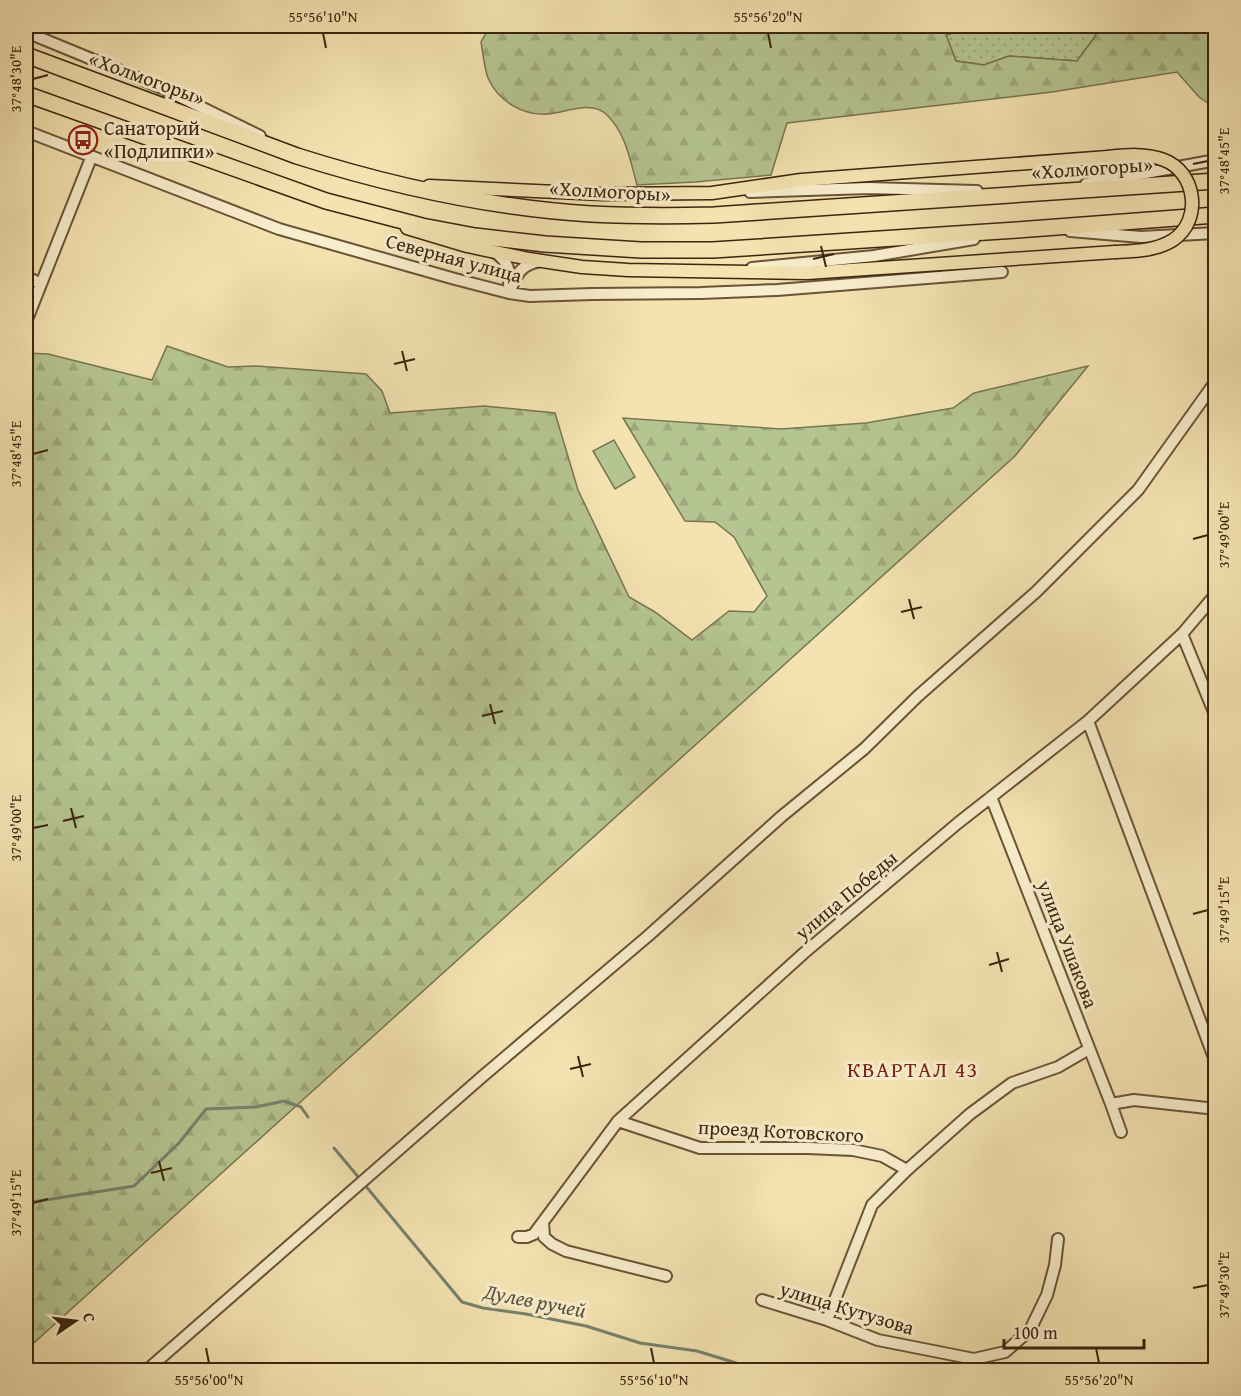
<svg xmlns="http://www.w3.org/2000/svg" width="1241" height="1396" viewBox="0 0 1241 1396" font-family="'Gentium Book Plus',serif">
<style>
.grass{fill:url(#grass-dots);stroke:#78754f;stroke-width:1.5}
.forest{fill:url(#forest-firs);stroke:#78754f;stroke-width:1.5}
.pitch{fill:#b5c591;stroke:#78754f;stroke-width:1.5}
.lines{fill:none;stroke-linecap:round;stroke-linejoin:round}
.stream{stroke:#75816c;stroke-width:3}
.minor-casing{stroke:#695436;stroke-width:14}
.major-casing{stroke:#3b250d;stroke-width:15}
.highway-casing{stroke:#3b250d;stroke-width:18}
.minor{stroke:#f8edcc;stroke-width:10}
.major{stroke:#f4e3b1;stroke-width:12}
.highway{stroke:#f4e3b1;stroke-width:15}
.major-bridge-casing{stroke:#3b250d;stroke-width:15;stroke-linecap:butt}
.major-bridge{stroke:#f4e3b1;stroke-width:12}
.ticks{fill:none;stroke:#3b250d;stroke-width:2}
.labels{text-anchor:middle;stroke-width:6;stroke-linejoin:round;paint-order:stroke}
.street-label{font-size:20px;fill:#3b250d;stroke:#f8edcc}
.poi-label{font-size:20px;fill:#3b250d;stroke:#f8edcc;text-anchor:start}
.water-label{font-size:21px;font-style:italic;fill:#58533d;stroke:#f8edcc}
.quarter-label{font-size:22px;letter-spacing:1.5px;fill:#7a1f14;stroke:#f8edcc}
.neatline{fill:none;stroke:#3b250d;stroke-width:2}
.ticks-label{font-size:15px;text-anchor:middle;fill:#3b250d}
</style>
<defs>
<pattern id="grass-dots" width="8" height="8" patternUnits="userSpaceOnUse" patternTransform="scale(1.5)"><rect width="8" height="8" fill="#b5c591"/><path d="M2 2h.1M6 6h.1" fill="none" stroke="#9da97c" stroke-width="1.8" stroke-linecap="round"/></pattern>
<pattern id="forest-firs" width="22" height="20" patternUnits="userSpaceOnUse" patternTransform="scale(1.5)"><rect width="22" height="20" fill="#b5c591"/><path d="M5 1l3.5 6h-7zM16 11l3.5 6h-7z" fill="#9da97c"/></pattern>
</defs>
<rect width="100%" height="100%" fill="#f4e3b1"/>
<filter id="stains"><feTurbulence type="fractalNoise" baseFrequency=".00333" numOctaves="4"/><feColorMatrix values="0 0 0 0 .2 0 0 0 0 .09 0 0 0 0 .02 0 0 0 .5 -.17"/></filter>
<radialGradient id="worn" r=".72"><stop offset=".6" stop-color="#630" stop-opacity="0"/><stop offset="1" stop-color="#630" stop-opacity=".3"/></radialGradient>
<path class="grass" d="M974 26H1002L1029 31 1050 26H1100L1094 38 1077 61 1009 56 984 65 956 61 946 35Z"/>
<path class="forest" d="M490 26H1050L1029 31 1002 26H974L946 35 956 61 984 65 1009 56 1077 61 1094 38 1100 26H1215V108L1199 97 1177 72 1052 92 787 123 771 175 695 182 637 185C630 160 626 133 606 114 590 100 565 113 548 114 523 116 498 101 488 78 484 67 483 53 481 42Z
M167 346 228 367 256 366 366 374 382 391 390 413 484 406 555 413 578 490 629 597 655 612 692 640 729 611 754 612 767 596 734 537 715 522 685 521 623 418 781 429 866 423 953 408 974 393 1088 366 1015 456 26 1350V353L48 354 152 380Z"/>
<path class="pitch" d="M614 440 635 477 615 489 593 451Z"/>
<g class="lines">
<path class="stream" d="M334 1148 360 1179
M364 1184 462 1302 483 1308 526 1314 586 1326 640 1343 697 1351 759 1370
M26 1203 134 1186 179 1143 206 1109 256 1107 284 1101 301 1107 308 1117"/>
<g class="minor-casing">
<path id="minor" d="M26 32 162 88 260 136
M26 131 279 229 455 279 509 293 530 296 592 294 701 293 777 290 1002 272
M1086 184 1216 160
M750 192 868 188 977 191
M1070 231 1141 237 1216 233
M496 253C511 264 509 272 509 290
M752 268 874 256 974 239
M26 277 40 283
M509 293C517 275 519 265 540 261
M26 322 91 158
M1182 634 1216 717
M1088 721 1216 1063
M991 797 1111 1104
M618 1121 700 1148H808L853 1150 882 1156 907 1170
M1121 1132 1111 1104 1134 1100 1216 1109
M543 1222 544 1237 552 1244 566 1251 666 1276
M518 1237H527L534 1234 618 1121 804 953 958 823 1088 721 1182 634 1216 594
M762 1300 827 1320 878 1340 974 1359 1005 1352 1030 1330 1047 1295 1055 1265 1058 1239
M827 1320 872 1205 907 1170 970 1114 1012 1083 1058 1067 1089 1049
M147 1370 483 1076 648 936 782 816 864 749 918 696 1036 592 1138 490 1216 381"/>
</g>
<g class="major-casing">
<path id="major" d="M429 186 602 194 712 193 801 180 1108 157
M407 228 467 246 529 259 582 267 628 270 807 273 1115 252"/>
</g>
<g class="highway-casing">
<path id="highway" d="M26 55 297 156C392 186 491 208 591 214 632 216 672 216 714 215L1216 181
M26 94 326 201 422 226 475 236 545 244 641 250H713L1017 230 1216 215"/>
</g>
<use href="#minor" class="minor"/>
<use href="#major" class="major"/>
<use href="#highway" class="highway"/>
<g class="major-bridge-casing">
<path id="major-bridge" d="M1108 157C1127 155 1146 153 1164 160 1196 172 1203 220 1173 240 1156 251 1134 251 1115 252"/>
</g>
<use href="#major-bridge" class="major-bridge"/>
</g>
<path class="ticks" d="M323 33 326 48M768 33 771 48M33 79 48 75M1193 164 1208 161M821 246 826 267M813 259 834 254M402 351 407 371M394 364 415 359M33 454 48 450M1193 539 1208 535M909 599 914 619M901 612 922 607M490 704 495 724M482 716 503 711M71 808 76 828M63 821 84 816M33 828 48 825M1193 914 1208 910M997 952 1002 972M989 965 1009 959M578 1056 583 1077M570 1069 591 1064M159 1161 164 1181M151 1173 172 1168M33 1203 48 1199M1193 1288 1208 1285M206 1348 209 1363M651 1348 654 1363M1096 1348 1099 1363"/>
<defs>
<g id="bus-ring" transform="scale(1.5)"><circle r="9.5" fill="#f8edcc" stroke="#8f2418" stroke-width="1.5"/><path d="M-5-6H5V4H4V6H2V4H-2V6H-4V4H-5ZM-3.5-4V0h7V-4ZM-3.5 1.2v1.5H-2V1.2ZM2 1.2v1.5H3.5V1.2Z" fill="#8f2418"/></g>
</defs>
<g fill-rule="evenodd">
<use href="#bus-ring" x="83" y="140"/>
</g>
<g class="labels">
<g class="street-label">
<text transform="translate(147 78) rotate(20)" y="7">«Холмогоры»</text>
<text transform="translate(1092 168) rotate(-4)" y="7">«Холмогоры»</text>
<text transform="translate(610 191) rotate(3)" y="7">«Холмогоры»</text>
<text transform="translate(454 258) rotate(15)" y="7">Северная улица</text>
<text transform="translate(846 895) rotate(-40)" y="7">улица Победы</text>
<text transform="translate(1068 944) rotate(69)" y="7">улица Ушакова</text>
<text transform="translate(781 1131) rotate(3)" y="7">проезд Котовского</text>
<text transform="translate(847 1308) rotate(17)" y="7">улица Кутузова</text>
</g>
<g class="poi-label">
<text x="104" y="135">Санаторий<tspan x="104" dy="23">«Подлипки»</tspan></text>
</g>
<g class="water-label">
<text transform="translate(535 1301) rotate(11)" y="7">Дулев ручей</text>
</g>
<g class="quarter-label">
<text x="913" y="1077">КВАРТАЛ 43</text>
</g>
</g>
<rect width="1241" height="1396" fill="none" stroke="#f4e3b1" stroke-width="66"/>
<g transform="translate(75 1321) rotate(76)" stroke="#f8edcc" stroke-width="4.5" paint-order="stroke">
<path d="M0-4.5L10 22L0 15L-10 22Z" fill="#3b250d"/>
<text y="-9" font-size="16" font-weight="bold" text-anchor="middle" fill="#3b250d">С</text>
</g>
<path d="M1004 1339v9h140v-9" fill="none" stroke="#3b250d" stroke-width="3"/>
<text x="1013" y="1339" font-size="18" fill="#3b250d" stroke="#f8edcc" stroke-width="4.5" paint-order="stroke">100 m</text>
<rect x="33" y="33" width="1175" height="1330" class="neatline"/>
<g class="ticks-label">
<text x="323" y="22">55°56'10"N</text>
<text x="768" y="22">55°56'20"N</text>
<text transform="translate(16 79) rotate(-90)" y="5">37°48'30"E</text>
<text transform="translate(1224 161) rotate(-90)" y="5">37°48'45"E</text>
<text transform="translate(16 454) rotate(-90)" y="5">37°48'45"E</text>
<text transform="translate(1224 535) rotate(-90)" y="5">37°49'00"E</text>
<text transform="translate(16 828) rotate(-90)" y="5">37°49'00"E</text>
<text transform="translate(1224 910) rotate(-90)" y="5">37°49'15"E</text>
<text transform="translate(16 1203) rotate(-90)" y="5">37°49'15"E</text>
<text transform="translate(1224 1285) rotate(-90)" y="5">37°49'30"E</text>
<text x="209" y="1385">55°56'00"N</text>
<text x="654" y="1385">55°56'10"N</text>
<text x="1099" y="1385">55°56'20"N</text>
</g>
<rect width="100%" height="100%" filter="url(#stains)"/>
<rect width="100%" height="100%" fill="url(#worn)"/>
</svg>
